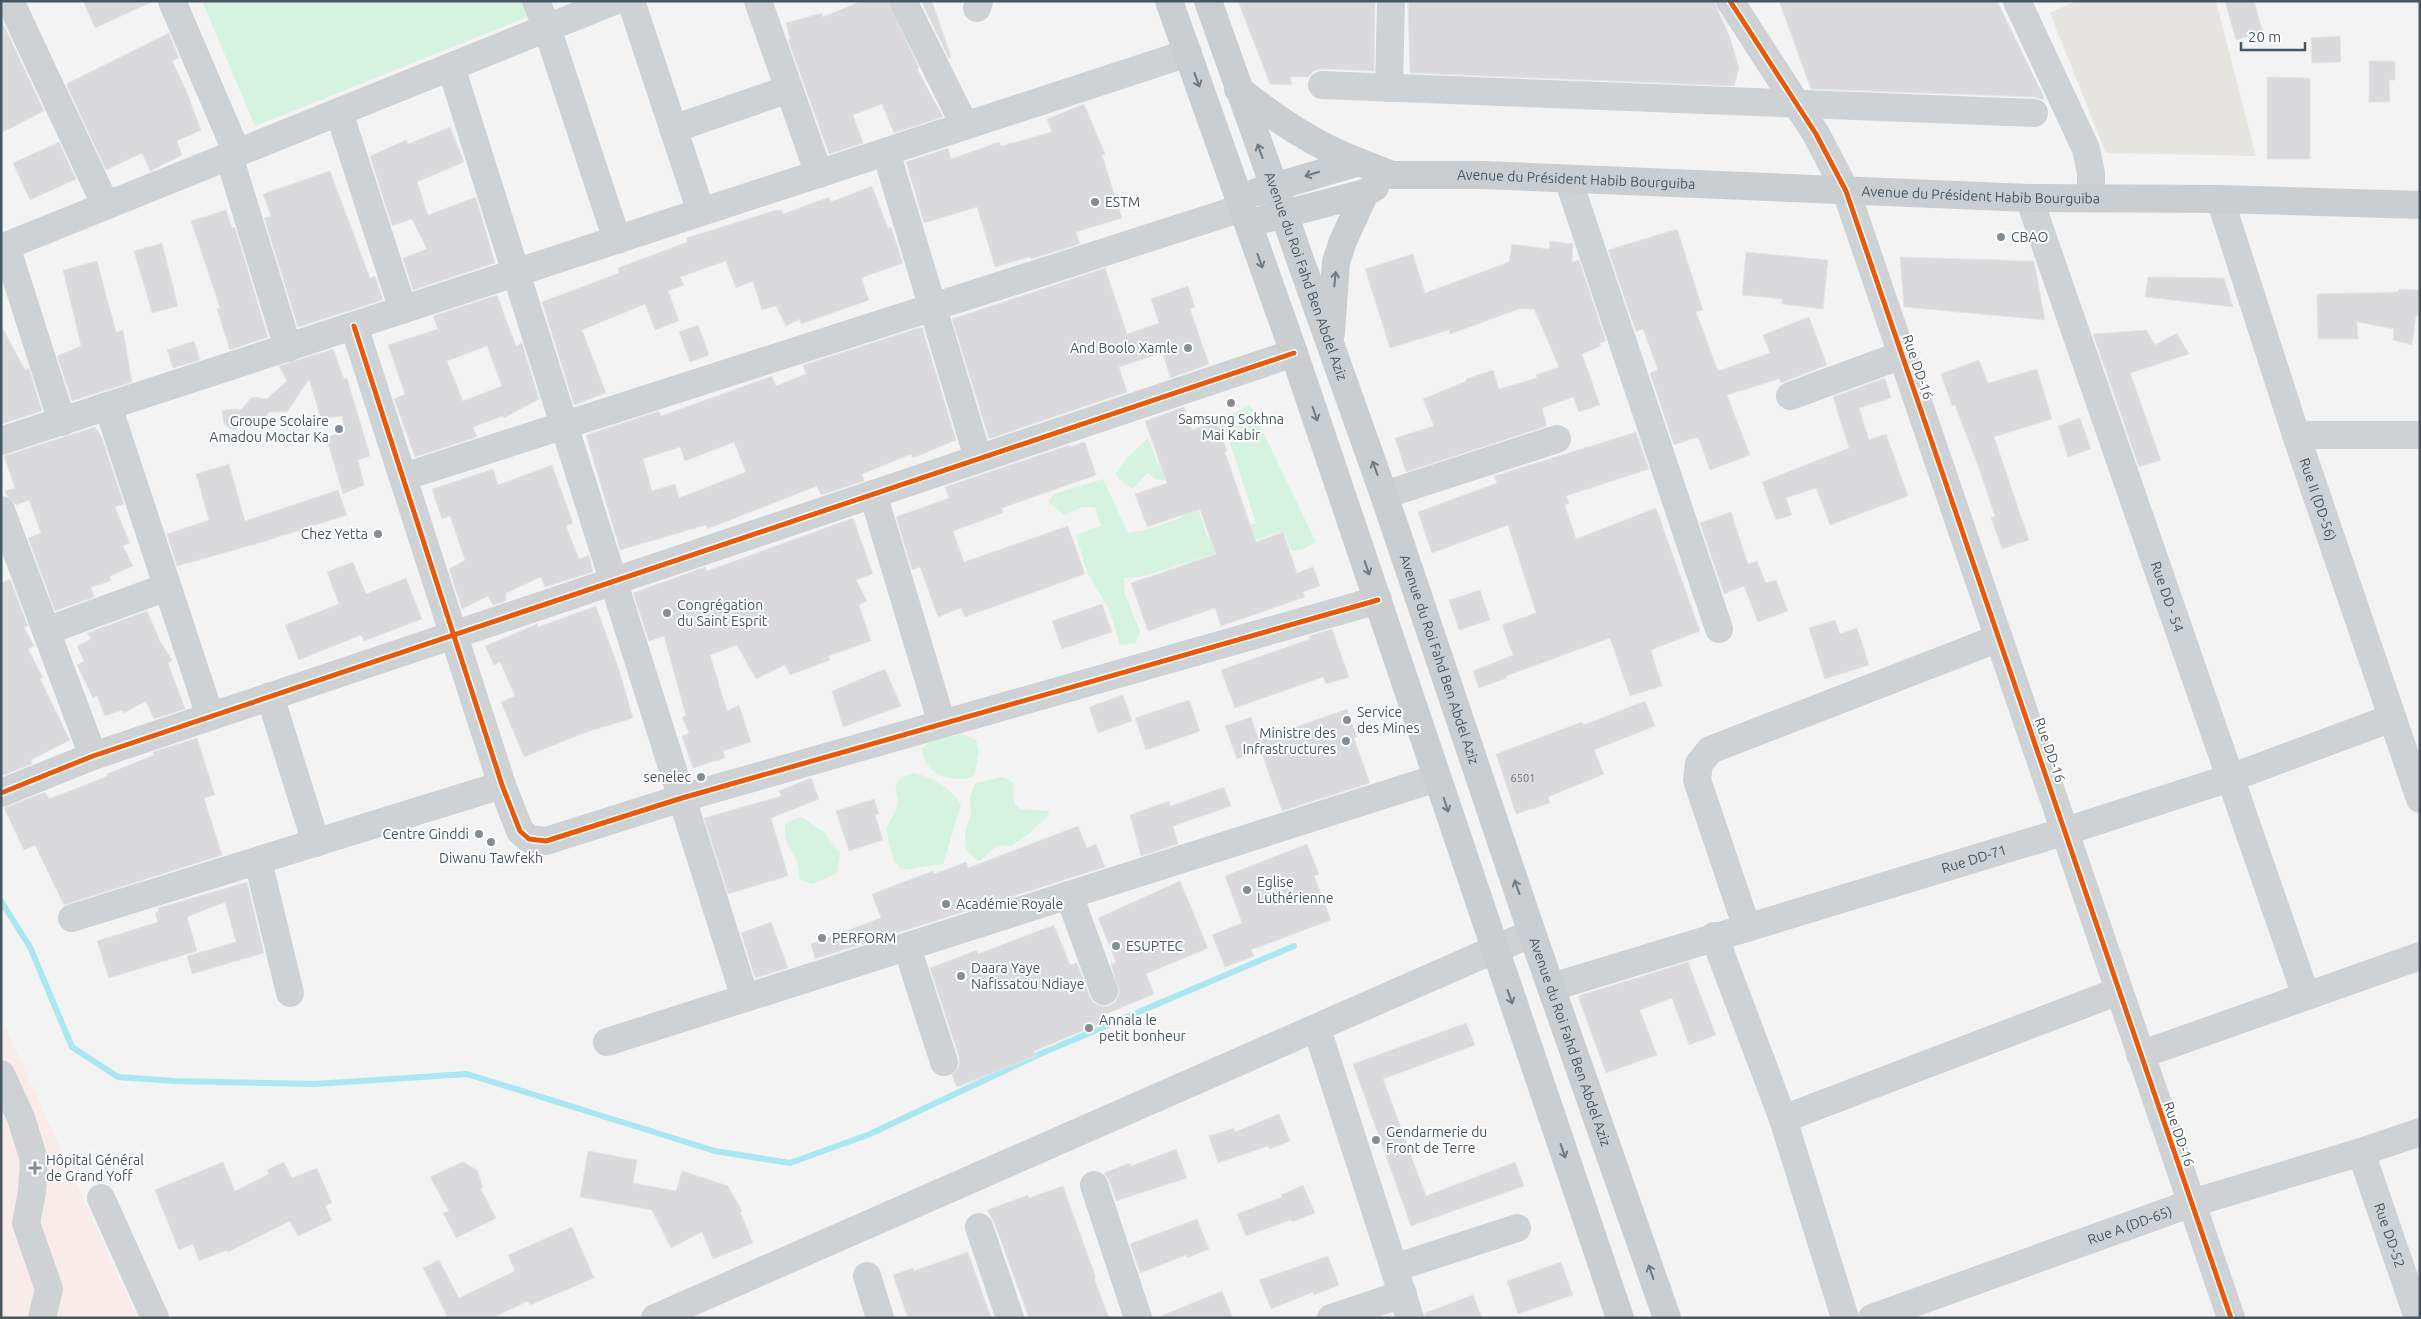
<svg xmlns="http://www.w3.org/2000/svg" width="2421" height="1319" viewBox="0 0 2421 1319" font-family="Ubuntu,sans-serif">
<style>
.commercial{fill:#e6e5e1}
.medical{fill:#f8ebea}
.green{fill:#d6f2e0}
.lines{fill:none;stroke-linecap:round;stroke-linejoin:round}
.stream{stroke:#aae7f2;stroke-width:6}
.building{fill:#dadadc;stroke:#e4e5e5;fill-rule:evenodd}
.minor{stroke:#ced2d4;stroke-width:28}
.major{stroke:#caced1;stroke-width:28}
.cycleway-casing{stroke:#fff;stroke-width:8}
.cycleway{stroke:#e8590c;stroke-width:5}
.oneway{stroke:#6f7a82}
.poi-dot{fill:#848d93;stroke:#fff;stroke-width:2}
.labels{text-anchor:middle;stroke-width:4;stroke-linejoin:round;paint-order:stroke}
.number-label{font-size:11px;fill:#6e7880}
.street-label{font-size:14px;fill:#485660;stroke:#fff}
.poi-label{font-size:14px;fill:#485660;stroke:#fff;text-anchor:start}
</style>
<rect width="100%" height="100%" fill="#f3f3f3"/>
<path class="commercial" d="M2076 1H2216L2256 156 2106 153 2050 13Z"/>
<path class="medical" d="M1 1017 137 1318H1Z"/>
<path class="green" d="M202 1H521L527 17 255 126Z
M1250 405 1316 542 1304 549 1292 551 1283 531 1161 571 1138 577 1124 578 1125 594 1140 631 1136 643 1120 645 1109 609 1088 574 1076 535 1101 526 1095 507H1082L1065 515 1048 502 1054 494 1103 479 1128 533 1146 530 1181 518 1168 481 1156 479 1148 473 1133 488 1126 486 1115 474 1127 458 1148 438 1158 465 1183 462 1207 537 1256 523 1222 419Z
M963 734 976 740 979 752 974 776C960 783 932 777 925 761 923 757 923 753 922 749L931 741Z
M914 773C935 779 948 786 961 804L943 864 902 870 894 861 886 829C889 822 894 814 897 807 902 793 883 782 914 773Z
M1002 777 1013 782 1014 804 1021 809 1049 811 1048 816 1029 834 1011 846 998 845 979 861 966 850 965 831 971 814 970 797 975 783Z
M801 817 824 832 840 853 837 873 813 884 800 880 797 861 786 841 785 823Z"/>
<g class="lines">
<path class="stream" d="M1 901 30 947 72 1047 118 1077 175 1081 315 1084 467 1074 715 1151 790 1163 870 1134 1040 1054 1294 946"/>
</g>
<path class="building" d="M83 1H154L95 28Z
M862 1H888L919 68 917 69 943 117 894 133 882 104 853 115 863 143 829 154 788 40 790 39 786 23 822 13 823 17Z
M921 1H932L951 57 949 58Z
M1238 1H1375L1374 71 1322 69 1314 71 1308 77H1290L1292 85 1270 84Z
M1408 1H1714L1730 38 1739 68 1734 86 1410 73Z
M1779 1H1997L2044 97 2043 100 2035 97 1811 89Z
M2225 1H2254L2263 32 2236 40Z
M1 19 44 111 1 133Z
M169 33 179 58 172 61 186 90 201 130 177 141 182 155 150 171 142 153 106 170 66 84Z
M2340 36 2341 62 2312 63 2311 38Z
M2369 61H2395V80H2389L2390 102H2369Z
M2267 77 2310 78V159H2267Z
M1084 104 1105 154 1102 155 1122 218 1076 232 1080 244 1031 259 1030 257 995 267 977 207 924 223 906 162 948 148 951 159 999 142 1001 146 1052 132 1047 119Z
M450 127 464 162 417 182 428 215 476 197 495 263 413 290 403 258 427 249 412 219 392 226 370 156 406 140 408 144Z
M59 142 76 179 30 200 13 163Z
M330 171 370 278 375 276 383 300 298 327 264 218 271 216 263 194Z
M872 186 888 228 891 227 903 263 861 278 869 300 801 324 800 319 786 326 776 306 762 310 753 281 736 288 726 261 680 277 684 285 668 291 679 321 655 330 645 304 582 330 606 393 574 405 542 302 619 273 618 268 687 242 686 238 773 211 781 210 783 214 829 197 831 202Z
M226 210 232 228 235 227 268 337 230 350 217 309 220 308 191 221Z
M1677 229 1703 310 1696 312 1718 371 1770 353 1763 335 1809 317 1827 365 1781 383 1779 379 1727 395 1750 455 1710 470 1698 437 1674 445 1650 373 1658 370 1643 329 1636 332 1608 250Z
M1550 241 1573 244 1572 262 1579 260 1606 341 1599 343 1601 346 1582 354 1600 405 1579 412 1573 397 1542 408 1547 426 1406 472 1395 438 1434 426 1423 399 1466 381V379L1493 370 1499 389 1537 378 1536 375 1559 367 1534 309H1519L1450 334 1449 330 1390 348 1365 269 1413 254 1425 293 1509 262 1512 244 1549 249Z
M162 243 178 306 152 313 134 251Z
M1746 252 1828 260 1823 309 1782 304V299L1742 295Z
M1900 257 2034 261 2045 320 1904 307Z
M97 261 116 332 123 330 132 382 72 401 57 356 81 346 63 270Z
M1105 268 1127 334 1159 323 1151 299 1188 286 1195 307 1190 309 1209 364 1171 378 1162 353 1119 367 1127 392 989 439 952 319Z
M2148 277 2224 278 2233 307 2145 297Z
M2399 289 2420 290V316H2416L2412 345 2393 340 2394 329 2357 322 2358 339H2318L2317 294 2398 292Z
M497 295 516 346 522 343 539 399 504 418 503 416 473 427 477 437 415 457 394 399 405 394 388 345 438 329 433 316ZM487 346 502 386 463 401 447 361Z
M1 325 25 370 29 368 42 411 1 424Z
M698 325 709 355 690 362 679 332Z
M922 327 956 440 913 458 911 454 862 474 864 481 821 495 817 486 707 529 706 525 620 550 586 435 659 411 661 416 772 376 776 386 806 374 803 365ZM734 442 746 472 679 498 675 484 652 491 643 459 680 447 685 461Z
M2146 330 2155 345 2177 333 2189 354 2130 373 2161 460 2139 467 2093 334Z
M194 341 200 360 173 368 167 350Z
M333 349 344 379 347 378 370 456 358 460 364 485 343 494 326 437 345 432 342 416 321 419 309 379 287 412H269L265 418 257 421 247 419 241 427 233 430 224 424 222 411 234 409 241 410 252 397 267 399 287 381 279 366Z
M1979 360 1988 383 2037 369 2052 419 1994 437 2029 540 2002 549 1991 518 1995 516 1980 471 1955 405 1952 406 1941 374Z
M1885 378 1891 398 1859 408 1869 440 1886 434 1908 496 1830 525 1816 488 1786 498 1792 515 1776 520 1762 482 1849 448 1833 397Z
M1184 407 1192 430 1217 421 1227 451 1225 452 1256 542 1283 532 1297 573 1313 567 1320 586 1303 592 1305 597 1221 626 1215 608 1148 631 1131 583 1216 554 1200 509 1147 527 1135 494 1167 483 1145 421Z
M2080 418 2091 449 2068 457 2058 426Z
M95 427 102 438 124 504 115 507 130 543 123 546 133 566 110 576 111 581 91 587 94 597 55 611 28 538 41 533 29 500 16 505 7 496 5 491 15 488 4 456Z
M1636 432 1649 469 1566 496 1569 503 1565 505 1576 539 1656 508 1700 631 1651 650 1662 686 1630 696 1610 638 1506 676 1507 678 1479 688 1473 671 1513 655 1502 625 1536 613 1508 525 1432 553 1418 512 1497 483 1494 476Z
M1085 442 1096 475 1002 508 1003 513 953 531 964 562 1068 526 1085 574 965 617 961 608 938 617 920 567 912 570 896 517 949 498 945 487 1069 445V447Z
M229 464 245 521 338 490 347 515 256 544 177 566 167 534 209 520 196 474Z
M552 465 573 523 566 526 579 559 589 555 593 572 545 587 541 577 506 593V601L493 605 488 596 462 609 449 569 465 560 450 516 442 519 432 489 493 469 498 485Z
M1731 512 1748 564 1757 561 1766 583 1776 580 1788 611 1758 622 1744 586 1724 594 1700 523Z
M853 518 873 574 856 580 867 601 859 605 871 641 828 656 830 660 790 675 785 665 756 679 737 645 710 655 727 711 739 705 751 742 723 751 725 758 693 768 682 736 689 733 682 717 686 716 664 636 649 641 633 593 705 567 707 571Z
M353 562 366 594 406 578 422 619 364 641 361 635 299 660 285 625 339 604 327 572Z
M10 579 28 626 24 627 34 646 28 649 43 678 40 679 70 740 31 760 32 764 1 776V583Z
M1480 590 1490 620 1459 630 1449 600Z
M1102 604 1112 632 1062 649 1052 621Z
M596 606 620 673 633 718 587 732 524 757 501 702 515 696 500 662 494 665 485 646 537 624 538 627Z
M147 611 160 641 172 660 168 663 185 709 154 719 146 701 124 713 122 710 105 716 97 696 93 698 77 665 84 661 77 646 91 639 87 633Z
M1835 620 1840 634 1857 628 1869 665 1825 679 1809 628Z
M1332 629 1349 677 1326 684 1323 677 1235 708 1221 670 1310 639 1309 636Z
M885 669 901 706 843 727 832 691Z
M1123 695 1132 721 1098 733 1089 707Z
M1189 700 1200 731 1146 750 1135 718Z
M1645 701 1655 726 1594 750 1604 774 1548 797 1550 803 1516 814 1496 754 1582 722 1584 725Z
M1347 709 1357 737 1354 738 1370 783 1282 811 1261 751 1237 759 1225 726 1251 717 1259 740Z
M197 738 215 795 204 798 222 855 64 905 35 845 24 850 4 808 45 792 49 799 108 776 107 774 154 755 153 752Z
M811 778 819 799 771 818 788 876 728 894 704 818 781 796 779 791Z
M1224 787 1231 806 1173 826 1178 844 1141 856 1130 815 1169 801 1171 806Z
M874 799 879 814 875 815 883 840 849 851 836 811Z
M1078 826 1087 848 1096 844 1105 867 815 959 811 944 881 918 872 894 933 871 934 874 966 862 968 868Z
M1307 844 1319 874 1314 876 1331 920 1251 950 1254 956 1225 967 1212 935 1242 923 1225 876Z
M1180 881 1208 948 1146 974 1154 994 1099 1017 1102 1023 1034 1051 1036 1056 957 1087 952 1075 959 1066V1057L930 968 977 950 978 954 1054 925 1070 965 1077 963 1090 997 1094 1003 1102 1006H1109L1116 1001 1119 993 1111 964 1116 962 1098 918Z
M247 882 264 953 192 974 187 956 236 942 225 902 187 917 197 951 109 978 97 941 158 922 155 913 159 911 158 908Z
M771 922 788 968 755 978 741 933Z
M1688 962 1716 1035 1689 1045 1672 998 1640 1010 1657 1055 1606 1073 1578 996Z
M1466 1023 1475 1045 1383 1079 1426 1196 1515 1162 1524 1186 1411 1226 1353 1064Z
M1279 1114 1290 1141 1270 1149 1268 1146 1218 1163 1209 1136 1234 1128 1235 1132Z
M1176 1149 1187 1178 1116 1201 1109 1180 1104 1173 1130 1163 1131 1166Z
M588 1151 637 1160 633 1183 676 1191 682 1171 728 1186 742 1211 740 1212 753 1243 713 1259 702 1232 671 1248 652 1210 580 1197Z
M223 1162 235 1191 269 1174 267 1170 284 1162 292 1178 317 1168 332 1203 325 1206 332 1220 298 1236 290 1221 228 1252 227 1250 199 1261 193 1244 179 1250 155 1190Z
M463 1162 477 1170 483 1187 481 1189 496 1218 456 1238 443 1213 449 1211 430 1177Z
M1303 1185 1315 1213 1292 1222 1291 1220 1246 1236 1237 1214 1282 1197 1281 1195Z
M1063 1186 1096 1278H1094L1109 1318H1029L994 1222 987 1210 1028 1195 1029 1198Z
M1197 1219 1209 1249 1187 1258 1186 1255 1140 1273 1130 1244Z
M572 1227 594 1278 530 1305 528 1301 492 1318H448L423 1268 439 1260 459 1298 515 1271 508 1255Z
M968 1252 991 1318H908L893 1275 913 1268 914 1271Z
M1328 1256 1339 1285 1314 1295 1313 1292 1271 1309 1259 1280Z
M1561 1262 1573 1295 1518 1314 1507 1281Z
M1222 1291 1233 1318H1161V1316Z
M1473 1295 1482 1318H1425V1313Z"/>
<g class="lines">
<g class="minor">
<path d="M10 1 106 206"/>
<path d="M172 1 237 153"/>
<path d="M536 1 547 28 617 240"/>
<path d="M631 1 701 212"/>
<path d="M758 1 819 174"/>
<path d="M903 1 965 126"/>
<path d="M1730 1 1816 134 1846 191 2231 1318"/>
<path d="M2017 1 2086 149 2091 173V198"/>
<path d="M977 8 979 1"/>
<path d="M451 67 745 998"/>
<path d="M1322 85 2034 113"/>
<path d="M1389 88 1391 1"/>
<path d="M339 112 403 310"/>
<path d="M673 129 789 89"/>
<path d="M886 152 978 458"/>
<path d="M229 156 288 348"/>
<path d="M1568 179 1719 629"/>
<path id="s1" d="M2029 198 2306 996"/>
<path id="s2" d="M2220 199 2296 435 2420 799"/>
<path d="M6 246 62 422"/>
<path d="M1 248 614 1"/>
<path d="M354 326 502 785 520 831 529 839 546 841 682 798 1378 600"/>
<path d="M1790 396 1902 355"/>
<path d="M108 406 210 716"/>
<path d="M2296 435H2420"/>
<path d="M1 441 1188 53"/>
<path d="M403 477 1242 208"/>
<path d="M873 494 942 724"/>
<path d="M1384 495 1557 439"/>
<path d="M1 510 93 756"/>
<path d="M46 631 167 587"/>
<path d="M270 696 316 843"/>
<path d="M1 793 93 756 1294 353"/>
<path d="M258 861 290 993"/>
<path d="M1069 895 1104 991"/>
<path d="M72 918 502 785"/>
<path d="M1747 928 1697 780 1699 764 1710 750 1999 638"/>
<path d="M1714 936 1783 1119 1845 1318"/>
<path d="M907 947 944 1062"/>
<path id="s3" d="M1552 987 2066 831 2230 778 2392 718"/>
<path d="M1317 1029 1410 1318"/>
<path d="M607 1042 1437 778"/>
<path d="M2140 1055 2420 956"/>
<path d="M1 1074 21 1118 34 1160 32 1192 26 1223 49 1289 42 1318"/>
<path d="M1783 1119 2119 991"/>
<path id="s4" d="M2361 1152 2418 1318"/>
<path d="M1094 1185 1138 1318"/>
<path d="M101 1198 155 1318"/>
<path d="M979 1227 1010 1318"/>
<path d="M1394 1268 1517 1228"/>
<path d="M867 1276 880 1318"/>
<path d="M655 1318 1532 933"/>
<path d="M1331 1318 1403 1294"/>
<path id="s5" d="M1872 1318 2192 1203 2361 1152 2420 1132"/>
</g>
<g class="major">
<path d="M1169 1 1294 353 1620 1318"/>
<path id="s6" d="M1208 1 1384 495 1532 933 1667 1318"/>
<path d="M1238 89C1276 119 1314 145 1359 162"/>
<path id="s7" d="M1257 192 1359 162 1392 175H1482L2029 198 2220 199 2420 205"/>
<path d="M1265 219 1365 193 1375 187"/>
<path d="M1331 333 1336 262 1343 241 1365 193"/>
</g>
<g class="cycleway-casing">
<path id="cycleway" d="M1730 1 1816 134 1846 191 2231 1318
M354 326 502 785 520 831 529 839 546 841 682 798 1378 600
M1 793 93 756 1294 353"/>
</g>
<use href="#cycleway" class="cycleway"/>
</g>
<defs><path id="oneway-shaft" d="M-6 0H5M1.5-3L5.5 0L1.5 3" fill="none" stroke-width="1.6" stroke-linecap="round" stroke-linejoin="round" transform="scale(1.25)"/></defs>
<g class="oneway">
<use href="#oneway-shaft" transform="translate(1197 80) rotate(70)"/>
<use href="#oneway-shaft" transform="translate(1260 151) rotate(-110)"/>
<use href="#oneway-shaft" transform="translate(1312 174) rotate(163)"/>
<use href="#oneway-shaft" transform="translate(1260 261) rotate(70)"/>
<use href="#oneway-shaft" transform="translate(1335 279) rotate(-85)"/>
<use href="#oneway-shaft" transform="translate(1315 414) rotate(71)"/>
<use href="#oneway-shaft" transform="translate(1375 468) rotate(-110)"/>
<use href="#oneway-shaft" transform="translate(1367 568) rotate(71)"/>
<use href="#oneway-shaft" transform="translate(1446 805) rotate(72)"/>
<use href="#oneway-shaft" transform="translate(1517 887) rotate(-109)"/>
<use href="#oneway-shaft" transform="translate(1510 997) rotate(71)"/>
<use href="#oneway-shaft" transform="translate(1563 1151) rotate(71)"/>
<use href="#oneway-shaft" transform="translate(1651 1272) rotate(-109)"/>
</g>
<g class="poi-dot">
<circle cx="1095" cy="202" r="5"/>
<circle cx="2001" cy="237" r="5"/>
<circle cx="1188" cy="348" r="5"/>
<circle cx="1231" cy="403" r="5"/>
<circle cx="339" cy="429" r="5"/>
<circle cx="378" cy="534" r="5"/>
<circle cx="667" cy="613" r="5"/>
<circle cx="1347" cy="720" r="5"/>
<circle cx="1346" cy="741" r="5"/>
<circle cx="701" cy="777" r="5"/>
<circle cx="479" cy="834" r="5"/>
<circle cx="491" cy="842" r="5"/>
<circle cx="1247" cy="890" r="5"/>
<circle cx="946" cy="904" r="5"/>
<circle cx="822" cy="938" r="5"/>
<circle cx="1116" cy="946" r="5"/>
<circle cx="961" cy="976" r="5"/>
<circle cx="1089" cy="1028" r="5"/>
<circle cx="1376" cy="1140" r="5"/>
<path d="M32.5 1160.5h5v5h5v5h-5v5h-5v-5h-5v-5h5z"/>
</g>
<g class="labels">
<g class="number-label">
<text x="1523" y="782">6501</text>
</g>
<g class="street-label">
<text dy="5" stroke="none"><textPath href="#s7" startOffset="326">Avenue du Président Habib Bourguiba</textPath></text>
<text dy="5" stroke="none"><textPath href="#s7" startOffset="731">Avenue du Président Habib Bourguiba</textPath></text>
<text dy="5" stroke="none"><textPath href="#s6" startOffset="292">Avenue du Roi Fahd Ben Abdel Aziz</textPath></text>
<text transform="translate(1918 367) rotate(71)" y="5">Rue DD-16</text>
<text dy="5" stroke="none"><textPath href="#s2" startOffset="316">Rue II (DD-56)</textPath></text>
<text dy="5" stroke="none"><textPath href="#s1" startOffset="422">Rue DD - 54</textPath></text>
<text dy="5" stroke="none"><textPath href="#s6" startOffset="698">Avenue du Roi Fahd Ben Abdel Aziz</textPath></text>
<text transform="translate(2050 750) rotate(71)" y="5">Rue DD-16</text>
<text dy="5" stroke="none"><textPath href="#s3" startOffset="441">Rue DD-71</textPath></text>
<text dy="5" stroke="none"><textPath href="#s6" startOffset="1102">Avenue du Roi Fahd Ben Abdel Aziz</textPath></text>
<text transform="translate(2179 1134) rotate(71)" y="5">Rue DD-16</text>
<text dy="5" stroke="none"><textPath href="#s5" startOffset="274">Rue A (DD-65)</textPath></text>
<text dy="5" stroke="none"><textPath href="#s4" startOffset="88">Rue DD-52</textPath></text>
</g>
<g class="poi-label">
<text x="1105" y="207">ESTM</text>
<text x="2011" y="242">CBAO</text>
<text x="1178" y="353" text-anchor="end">And Boolo Xamle</text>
<text x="1231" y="424" text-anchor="middle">Samsung Sokhna<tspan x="1231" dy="16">Mai Kabir</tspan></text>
<text x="329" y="426" text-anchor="end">Groupe Scolaire<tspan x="329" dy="16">Amadou Moctar Ka</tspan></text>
<text x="368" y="539" text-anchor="end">Chez Yetta</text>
<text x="677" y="610">Congrégation<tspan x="677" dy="16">du Saint Esprit</tspan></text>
<text x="1357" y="717">Service<tspan x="1357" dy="16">des Mines</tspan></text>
<text x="1336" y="738" text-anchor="end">Ministre des<tspan x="1336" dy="16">Infrastructures</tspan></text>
<text x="691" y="782" text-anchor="end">senelec</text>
<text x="469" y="839" text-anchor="end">Centre Ginddi</text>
<text x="491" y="863" text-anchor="middle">Diwanu Tawfekh</text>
<text x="1257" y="887">Eglise<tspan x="1257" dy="16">Luthérienne</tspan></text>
<text x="956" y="909">Académie Royale</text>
<text x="832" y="943">PERFORM</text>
<text x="1126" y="951">ESUPTEC</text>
<text x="971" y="973">Daara Yaye<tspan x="971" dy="16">Nafissatou Ndiaye</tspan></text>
<text x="1099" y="1025">Annala le<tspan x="1099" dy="16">petit bonheur</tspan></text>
<text x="1386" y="1137">Gendarmerie du<tspan x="1386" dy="16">Front de Terre</tspan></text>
<text x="46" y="1165">Hôpital Général<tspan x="46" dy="16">de Grand Yoff</tspan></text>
</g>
</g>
<rect width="2421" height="1319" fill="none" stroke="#485660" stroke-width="5"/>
<path d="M2241 42v8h64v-8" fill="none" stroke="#485660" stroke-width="2.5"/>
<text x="2248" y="42" font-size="15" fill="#485660" stroke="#ffffff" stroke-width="4" paint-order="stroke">20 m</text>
</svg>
